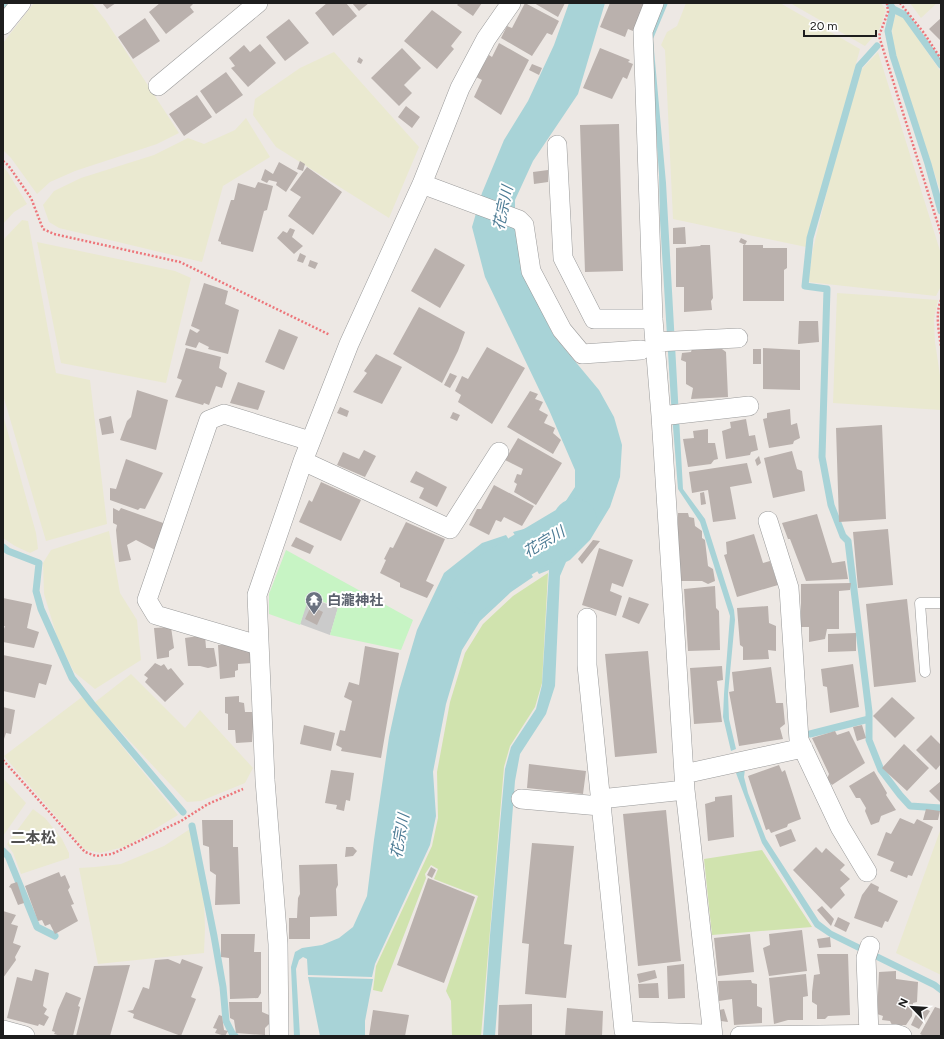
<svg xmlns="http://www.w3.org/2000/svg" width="944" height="1039" viewBox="0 0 944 1039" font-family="Figtree,'Noto Sans JP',sans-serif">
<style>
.religious{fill:#cbcbcb}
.farmland{fill:#eae9d0}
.grass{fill:#d0e3ae}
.park{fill:#c7f4c4}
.water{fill:#a8d3d7}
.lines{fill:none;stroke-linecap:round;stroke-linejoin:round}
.stream{stroke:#a8d3d7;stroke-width:7}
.river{stroke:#a8d3d7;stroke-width:43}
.building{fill:#bab1ad}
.service-casing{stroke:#9a9a9a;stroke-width:11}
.minor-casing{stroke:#9a9a9a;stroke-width:20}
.path{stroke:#ed757a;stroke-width:2.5;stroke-dasharray:2 2;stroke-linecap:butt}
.service{stroke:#fff;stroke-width:10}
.minor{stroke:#fff;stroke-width:19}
.labels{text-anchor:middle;stroke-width:4;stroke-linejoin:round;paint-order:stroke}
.worship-label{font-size:14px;font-weight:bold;fill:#5b616d;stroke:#fff;text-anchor:start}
.water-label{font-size:15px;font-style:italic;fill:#4c7b94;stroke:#fff}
.neighbourhood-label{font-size:15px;font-weight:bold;fill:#505050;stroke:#fff}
</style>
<rect width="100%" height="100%" fill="#ede8e4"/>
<path class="religious" d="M308 597 338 608 330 635 300 624Z"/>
<path class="farmland" d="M34 3H92L106 21 179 133 157 144 75 171 50 182 37 194 11 158 3 150V43Z
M686 3H780L860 49 806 247 673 219 665 50 661 45 667 32 677 26Z
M790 3H881L886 10 879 30 865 46Z
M910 3H937L921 18Z
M896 14 903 17 941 72V193L893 48 892 26Z
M334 52 419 147 389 218 276 147 253 115 255 99 300 68Z
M878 52 941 254V286L936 296 808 282 813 249 835 158 861 70Z
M246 118 270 157 223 186 202 262 59 228 49 222 43 205 54 191 81 178 154 155 188 138 204 144 235 130Z
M3 167 7 171 27 204 14 212 3 224Z
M22 220 28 221 56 373 90 380 107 524 46 541 3 395V243L5 238Z
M37 242 175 271 191 278 166 383 61 363Z
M837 293 938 300 934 319 935 342 941 382V410L833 403Z
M3 415 36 533 38 549 30 553 15 546 3 538Z
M109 531 120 593 137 620 141 660 95 689 74 672 58 640 44 594 43 563 51 550Z
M131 674 185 728 200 710 253 768 245 783 201 801 187 802 94 703Z
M82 697 178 815 127 846 100 853 84 849 4 756Z
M3 778 26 803 3 836Z
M33 809 45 818 62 839 69 853V858L21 874 13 853 7 844Z
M941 828V975L896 953Z
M190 829 204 903 205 928 204 953 98 964 79 868 95 867 121 864 164 846Z"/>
<path class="grass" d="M548 573 542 683 535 707 510 746 504 767 481 1036H452L451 1001 446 991 478 896 434 879 438 869 431 865 425 874 426 878 382 992 373 990 376 966 432 846 438 818 437 772 450 702 465 653 483 624 513 596Z
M762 850 812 927 712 935 704 859Z"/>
<path class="park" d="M286 550 413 620 401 650 330 635 338 607 309 597 300 625 269 614V594Z"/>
<path class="water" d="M569 3H605L578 94 533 161 515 200V230L524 277 554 336 599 390 614 417 622 445 620 477 610 507 590 540 570 560 566 562 560 576 555 686 546 714 520 754 515 781 495 1036H483L490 935 505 769 511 747 536 709 542 685 549 570 539 574 513 532 535 526 560 510 575 487V470L549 410 485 277 472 227 482 193 504 140 528 101 554 45Z
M661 3H668L653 39 666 183 683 489 705 519 734 610 735 620 728 694 729 719 736 749 731 751 723 717 724 694 730 616 700 522 678 489 671 402 660 220 659 174 649 36Z
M506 535 533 577 511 592 480 621 462 650 446 704 433 772 436 816 430 845 375 964 372 977 308 975 307 959 303 957 299 960 296 969 300 1036H294L291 967 295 952 302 948 322 945 339 938 353 927 367 896 374 840 389 737 399 691 417 630 444 573 482 543Z
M745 769 744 777 748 793 766 839 819 921 832 931 936 982 941 986V994L933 988 830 937 815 927 762 843 736 773Z
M308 977 373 979 365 1021V1036H320Z"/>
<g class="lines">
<path class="stream" d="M889 3 893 9 888 31 893 56 928 164 941 211
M3 4 4 3
M893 9 905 15 941 65
M877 46 859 66 810 238 805 286 827 289 822 457 831 505 843 536 848 541 869 712V740L881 770 900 795 910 806 941 808
M3 547 8 551 39 563 36 591 41 609 72 678 92 704 183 812
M810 734 869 719
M192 826 214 936 223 987 226 1021 232 1033 235 1036
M3 851 8 856 37 927 55 936"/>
<path class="river" d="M472 592 489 575 571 526 575 520"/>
</g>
<path class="building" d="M102 3H116L107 9Z
M160 3H194L190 7 194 12 166 34 149 12Z
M327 3H346L357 16 333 36 315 13Z
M352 3H369L359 11Z
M459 3H482L473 16 457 5Z
M525 3 559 21 552 35 547 33 532 56 501 38 507 26 512 28Z
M534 3H565L558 17Z
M610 3H644L633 31 628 29 625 37 600 27Z
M432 10 462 32 451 46 454 49 437 69 404 41Z
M145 18 160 41 133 59 118 37Z
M941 18V41L929 29Z
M289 19 309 43 285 61 266 37Z
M499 43 529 60 501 115 474 97 482 80 476 77 489 55 492 57Z
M260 44 276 63 248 87 231 68 235 66 229 58 244 45 250 52Z
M402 48 421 68 404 85 412 93 399 106 371 78Z
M600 48 630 60 628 62 633 64 627 79 623 77 612 99 583 88Z
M359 57 363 60 361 64 357 62Z
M532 64 542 68 539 75 529 70Z
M226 72 243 95 216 114 200 91Z
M197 95 212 117 184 136 169 114Z
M406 106 420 117 412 128 398 117Z
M619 124 623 271 585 272 580 125Z
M300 161 305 164 303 171 297 169Z
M279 162 298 173 286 192 276 185 277 182 269 180 267 183 261 180 265 169 273 174Z
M307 167 342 192 313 235 288 216 301 197 290 190Z
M548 170V182L534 184 533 172Z
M258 182 273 186 267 210 264 211 253 252 221 244V242L218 241 231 200H234L238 183 255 188Z
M685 227 686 244H673V228Z
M290 228 295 230 292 237 303 246 294 254 277 238 283 231 287 233Z
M741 238 747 241 745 245 739 242Z
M701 245H710L713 298 711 301 712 310 684 312V287H676V248L700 246Z
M743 245H763V248H787V268L784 270V301H743Z
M435 248 465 265 440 308 411 291Z
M300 253 306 256 303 263 297 261Z
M310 260 318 263 315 269 308 266Z
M204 283 228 291 225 304 239 310 228 354 208 349 209 347 199 342 196 348 185 345 190 329 197 333 200 330 191 326Z
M419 307 465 332 458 351 442 383 393 354Z
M799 321H818L819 342 798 344Z
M279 329 298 337 284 370 265 362Z
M487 347 525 368 492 424 458 402 461 395 455 391 462 376 468 379Z
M186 348 221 357 219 368 227 373 222 388 216 386 209 405 204 403 203 405 175 397 182 380 177 378Z
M763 348 800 350V390L763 389Z
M692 349H722L726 352 728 397 691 399 693 388 686 384V362L681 360 682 353 691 352Z
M753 349H761V364H753Z
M376 354 402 367 382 404 353 392 367 373 364 371Z
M450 373 457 376 450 388 444 385Z
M238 382 265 391 258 410 230 403Z
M137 390 168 400 156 450 120 440 127 421 131 417Z
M530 391 538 394 535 399 543 402 539 410 548 415 544 423 555 428 553 433 561 440 553 454 507 427Z
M340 407 349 411 347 417 337 413Z
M790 409 791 425 797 423 800 438 794 441 793 444 769 448 763 419 767 418V413Z
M453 412 460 415 457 421 450 418Z
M111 416 114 433 102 435 99 419Z
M746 419 749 436 755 435 758 450 751 452 750 455 726 459 722 431 731 428 730 422Z
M882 425 886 519 839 522 836 428Z
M708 429V443H715L718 459 714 460 711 464 688 467 683 439 694 438 693 431Z
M518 438 562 463 536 505 514 492 517 484 514 482 517 474 521 475 523 469 505 460Z
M364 450 376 456 365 477 337 465 343 452 359 459Z
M792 451 797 469 802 471 805 491 773 498 764 458Z
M759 456 761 463 757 466 755 460Z
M126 459 163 473 145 509 140 508 138 510 110 500V488L116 489Z
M747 463 752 483 730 487 736 519 713 522 708 490 692 493 689 472Z
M416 471 447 487 437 507 419 498 424 488 410 482Z
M321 482 361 500 341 541 299 522 309 500 312 502Z
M494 485 534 506 522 526 504 517 501 522 496 520 489 535 469 525 477 509H481Z
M704 492 706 504 701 505 700 493Z
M113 508 119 511 121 508 166 524 157 551 136 540 127 545 131 560 119 562 116 530 117 525 113 523Z
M678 513H688L689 517 694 518 695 526 702 531V538L705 540 708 566 713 569 715 581 708 584 702 581H681L677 525 678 522Z
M817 514 832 563 845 561 848 579 806 581 790 539H788L782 523Z
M406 522 445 539 426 581 434 585 427 598 400 587V583L380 573 386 560 384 559 390 547 393 548Z
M888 529 893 585 858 588 853 532Z
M754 534 763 563 770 561 778 585 737 597 724 555 727 554 726 542Z
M296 537 314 546 310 554 291 546Z
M593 540 600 541 582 564 578 559Z
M599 548 633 560 623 587 612 583 610 591 622 596 616 616 582 605Z
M851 583 850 590 839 591V629H827L825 639 809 642V627H801V584Z
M715 586 716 608 719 611 720 650 688 651 684 589Z
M629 597 649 604 639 624 622 617Z
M3 598 32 604 27 628 39 632 34 648 3 642V632L5 626H3Z
M907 599 916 682 874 687 866 604Z
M311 606 323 612 317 625 305 619Z
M768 606 769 623 776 626V651L768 650 769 659 743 660V647L740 645 737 608Z
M171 627 174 648 169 651V657L157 659 154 628Z
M856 633V651L828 652V634Z
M205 635 206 648H214L217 666 208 668 200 666H188L185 638Z
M236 644 238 649H249L252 663 238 664V670L235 671V677L220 679 218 645Z
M365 646 399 653 381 758 341 751 342 748 336 745 340 730 345 731 352 701 344 697 349 682 359 685Z
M648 651 657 753 615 757 605 654Z
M3 655 52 665 46 685 39 683 35 698 3 691Z
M155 663 161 666 164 664 168 670 171 668 184 684 165 702 145 682 148 678 144 675Z
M853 664 859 707 830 713 827 687 823 686 821 669Z
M722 666 723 680 717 681 722 722 694 724 690 668Z
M771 667 776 703H783L785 724 780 728 783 739 739 746 729 692 734 691 732 672Z
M239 696V702L244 703 245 712H254L252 742 236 743 235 730H228V714L225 713V697Z
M892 697 915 718 895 738 873 716Z
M3 707 15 710 11 734 6 733 3 742Z
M304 725 335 733 331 751 300 744Z
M862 725 866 738 857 741 853 727Z
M835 731 837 735 849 731 865 763 832 785 827 779 829 774 812 738Z
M931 735 941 745V764L936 770 916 750Z
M904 744 929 768 907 791 882 768Z
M529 764 586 771 583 794 527 788Z
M779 765 782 772 785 770 801 819 788 824 787 827 771 833 769 829 766 830 748 776Z
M331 770 354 773 350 801 346 800 344 811 336 809 337 805 325 803Z
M874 771 887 793 886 795 896 810 881 816 879 822 871 825 865 811 866 808 860 798H856L849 786Z
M941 781V801L940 802 929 791Z
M732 795 734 837 708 841 705 804 715 801V797Z
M926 809 940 811 938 820H923Z
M666 810 681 961 638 966 623 814Z
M900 818 914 824 917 819 933 827 912 876 908 875 907 878 890 871 894 862 877 855 886 832 891 834Z
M202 820H233V847H238L240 904 215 905 216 875 210 871 209 847 203 845Z
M791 829 796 841 780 847 775 835Z
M532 843 574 846 564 944 572 945 566 998 525 994 529 944 522 943Z
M346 847H353L357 851 353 856 345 857Z
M816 847 822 853 826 848 845 865 840 870 850 879 840 888 845 895 831 909 793 870Z
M337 864 338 885 336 889 337 916 310 917V939H289V918H297L298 898 300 894 299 865Z
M431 867 436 870 432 878 427 875Z
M59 872 61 877 65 875 70 887 68 890 74 904 71 905 78 921 55 934 50 924 45 926 42 920 38 921 25 886Z
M428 878 475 897 444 983 397 965Z
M17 882 24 903 18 905 11 888 9 887 11 884Z
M871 883 879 887 878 891 898 901 888 922 885 921 882 928 854 918 862 895Z
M822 906 834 919 831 926 817 910Z
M3 911 16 915 11 924 18 926 13 943 21 946 15 957 16 960 3 978Z
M838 917 850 923 846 932 834 926Z
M802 930 807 971 769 976 763 948 770 945 769 934Z
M221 934H255L254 952H261V993L258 998 230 999 229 958 221 957Z
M750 934 754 972 718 976 714 938Z
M830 937 831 947 819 948 817 939Z
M817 954H848L850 1015 828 1016 825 1019H817V1005L812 1002V992L814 975 820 974Z
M168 959 180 964 182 959 203 967 191 997 196 999 181 1036 133 1018 134 1014 127 1011 133 1010 143 987 149 989 155 960Z
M684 964 685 998 668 999 667 966Z
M130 965 110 1036H76L94 966Z
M35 969 49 973 43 1006 47 1009 44 1014 49 1017 44 1026 39 1024 38 1026 7 1018 17 977 32 981Z
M655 970 657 978 639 983 637 974Z
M896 971V979L918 982 917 1002 913 1003 912 1016 906 1025H892L890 1021 882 1020 883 1016 877 1014 879 972Z
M806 974 808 996 803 997V1020H788L774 1024 769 978Z
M751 980 752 983 757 984V1006L762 1008V1023L734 1025 732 999 719 1001 718 981Z
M658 983 659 998H639L638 984Z
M66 992 81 998 78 1006 80 1007 73 1036H61L54 1034 55 1032 52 1031 58 1010Z
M229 1002H262V1012L269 1015 270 1023 265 1028V1035L236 1033 234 1020 230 1018Z
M532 1004V1036H498L499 1005Z
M920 1006 930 1011 919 1029 911 1025Z
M935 1007 941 1009V1036H924L920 1034Z
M567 1008 603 1011 602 1036H565Z
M724 1009 728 1022 721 1021 719 1010Z
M373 1010 409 1015 405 1036H369Z
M219 1015 222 1016 224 1030 228 1031 225 1036 215 1033 217 1029 213 1028Z"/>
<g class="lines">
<g class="service-casing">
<path id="service" d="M925 672 920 603H941"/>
</g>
<g class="minor-casing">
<path id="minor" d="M654 3 643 31 653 319 661 416 685 790 713 1036
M3 25 21 3
M158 86 258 3
M557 145 563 258 594 319H653
M422 184 519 220 524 225 531 271 562 330 582 354 641 350
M655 342 738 338
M661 416 749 406
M303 461 450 529 499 452
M768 521 789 588 799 740 840 827 867 872
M587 618V665L624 1031 703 1034
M258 645 156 615 147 600 209 420 224 414 310 441
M684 774 803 748
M521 799 600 806
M600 799 685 790
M3 1030 25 1036
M869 1034 866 958 870 946
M279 1036 278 944 265 780 257 595 303 461 349 344 422 184 460 88 486 39 511 3
M740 1036 896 1034 902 1036"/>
</g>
<path class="path" d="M887 3 888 12 879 36 941 234
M900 3 924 33 941 59
M3 161 8 165 31 198 43 229 54 234 180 262 330 335
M941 300C935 314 939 332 941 347
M3 760 85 852 96 856 112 854 181 821 208 804 243 789"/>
<use href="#service" class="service"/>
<use href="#minor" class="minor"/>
</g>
<defs>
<g id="temple-pin" transform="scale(0.9)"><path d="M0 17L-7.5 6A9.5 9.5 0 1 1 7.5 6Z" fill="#6b7280" stroke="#fff"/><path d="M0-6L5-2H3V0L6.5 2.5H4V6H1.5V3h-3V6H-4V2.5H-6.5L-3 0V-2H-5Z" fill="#fff"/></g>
</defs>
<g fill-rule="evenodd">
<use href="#temple-pin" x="314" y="600"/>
</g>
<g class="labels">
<g class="worship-label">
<text x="327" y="605">白瀧神社</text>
</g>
<g class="water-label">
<text transform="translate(503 208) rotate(-78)" y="5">花宗川</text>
<text transform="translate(544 542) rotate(-31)" y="5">花宗川</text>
<text transform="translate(400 836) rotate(-80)" y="5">花宗川</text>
</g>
<g class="neighbourhood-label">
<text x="33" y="843">二本松</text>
</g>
</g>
<rect width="944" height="1039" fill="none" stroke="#1d1d1d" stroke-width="8"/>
<g transform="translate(912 1007) rotate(295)" stroke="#ffffff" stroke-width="3" paint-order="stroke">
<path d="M0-3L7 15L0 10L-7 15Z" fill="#1d1d1d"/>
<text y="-6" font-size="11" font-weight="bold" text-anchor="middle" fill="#1d1d1d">N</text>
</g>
<path d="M804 30v6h72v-6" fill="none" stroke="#1d1d1d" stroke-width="2"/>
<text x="810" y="30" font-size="12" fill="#1d1d1d" stroke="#ffffff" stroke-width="3" paint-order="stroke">20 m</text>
</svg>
